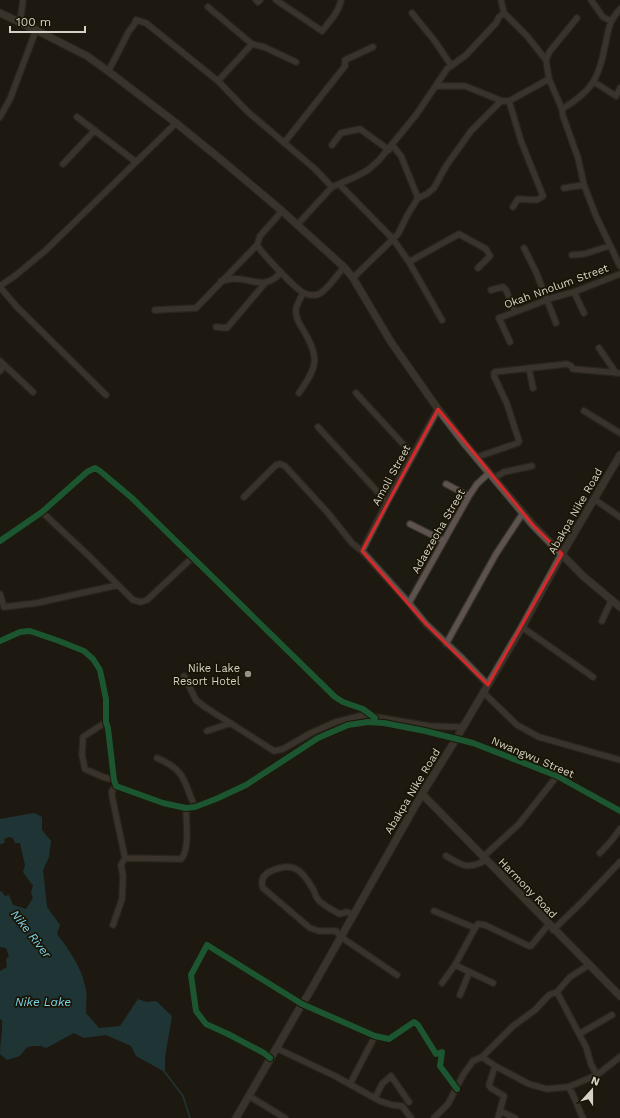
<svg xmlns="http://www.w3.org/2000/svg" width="620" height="1118" viewBox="0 0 620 1118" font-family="'Work Sans',sans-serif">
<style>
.water{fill:#235662}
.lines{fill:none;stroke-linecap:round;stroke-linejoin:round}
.stream{stroke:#235662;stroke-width:1.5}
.minor-casing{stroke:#36332b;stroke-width:8}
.major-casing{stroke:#36332b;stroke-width:9}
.minor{stroke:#5e524e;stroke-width:5.5}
.major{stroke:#5e524c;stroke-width:7}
.cycleway-casing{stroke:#191404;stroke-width:8}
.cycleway{stroke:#1a9f57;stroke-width:6}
.marked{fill:none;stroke:#d62828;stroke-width:3;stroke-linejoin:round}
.poi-dot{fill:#949187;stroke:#191404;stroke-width:1.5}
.labels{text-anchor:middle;stroke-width:3.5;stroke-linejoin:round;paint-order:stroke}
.street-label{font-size:11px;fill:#d4d1c6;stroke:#191404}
.poi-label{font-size:11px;fill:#d4d1c6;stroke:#191404;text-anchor:end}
.water-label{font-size:12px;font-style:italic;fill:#7bd3ec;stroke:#191404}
</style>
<rect width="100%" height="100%" fill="#1d1a11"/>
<path class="water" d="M34 813 42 817V830L51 841 49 857 43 870 47 907 60 925 57 934C70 951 82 968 86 990 87 997 86 1005 86 1013L99 1028 120 1026 138 999 146 1002 156 1001 172 1016 165 1057V1072L136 1056 131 1046 106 1035 84 1038 74 1033 46 1048 41 1046H32L26 1048 20 1056 7 1060 0 1054C0 1042 3 1032 2 1020L0 1019V971L7 967 6 959 9 956 6 948 0 947V892L1 891 5 896 9 895 13 905 26 909 33 898 31 893 33 885 30 882 23 872 25 865 20 843H15L13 838 9 837 4 839 5 842 2 844H0V819Z"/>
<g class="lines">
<path class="stream" d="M164 1071 183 1096 190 1118"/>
<g class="minor-casing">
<path id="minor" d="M256 0 258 2 260 0
M276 0 322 31C329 22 339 12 341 0
M591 0 603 17 611 21
M208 7 252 44 264 47 296 62
M412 13 434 40 451 65
M504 13 527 36 546 60 549 79 562 109 563 116 578 158 584 185 596 216 620 266
M20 23 23 0
M546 60 550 51 577 18
M108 71C116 58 122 44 129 31 132 27 135 25 136 20L146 23 218 81 248 112 315 169 332 187
M218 81 252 44
M594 82 616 96 620 88
M436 86H465L502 101
M509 101 521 141 543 196 537 200 518 199 513 207
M562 109C591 92 599 79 605 46 609 28 608 23 620 9
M0 117 10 99 36 30
M77 117 136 162
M284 143 345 66V60L373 47
M332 145 341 133 360 129 389 150
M63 164 95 130
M340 185 393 239 409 262 442 320
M564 188 584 185
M418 198 427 194 434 188 446 166 471 131 500 102 502 101H509L549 79
M282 211 260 236 257 245C261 252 296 290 304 293 307 295 315 296 319 294 327 290 338 274 344 267
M297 225 332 187 357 176 368 170 379 160 416 115 447 69 466 55 496 23 499 17 504 13 501 0
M524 248 536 272 556 323
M572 255 584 254 609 246
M409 262 459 234 486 249 490 256 478 268
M353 278 398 234 408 214 418 198 401 156 392 145
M221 281C224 281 228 279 231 279 251 277 265 292 281 272
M0 286 16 275 46 250 176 123
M0 287 17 307 106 395
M491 290 503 287 506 290 515 312
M574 292 584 313
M155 310 196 308 257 245
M216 327 227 328 266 282
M510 342 499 318 552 298 574 292 620 274
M599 348 616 373
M0 361 33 392
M529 368 533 388
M0 371 4 365
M299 393C318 366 320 357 302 328 299 323 295 317 296 310 296 305 301 298 303 293
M356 393 413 455
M584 411 620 433
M318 427 387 502
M477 457 518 443 519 441 507 404 494 376V373L495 372 567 364 571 366 573 369 620 373
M494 478 504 472 532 466
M446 484 469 496
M244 497 276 465 280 464 285 466 328 513 352 543 362 551 409 603 426 624 461 657 488 685
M594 499 620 517
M42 512 89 556 133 600 141 602 147 600 192 558
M410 524 444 541
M0 541 42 512 87 472 95 468 100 471 132 498 335 697 343 702 363 709 375 718
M362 551 387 502 438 409
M0 594 4 607 37 603 118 585
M409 603 469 496 477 484 489 473
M602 621 611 601
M522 627 593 677
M0 641 20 632 30 631 59 641 84 651 93 659 100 670 106 699V722L108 728 114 780 116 786 163 803 186 808 195 807 216 799 246 785 318 738 348 725 368 722 384 723 425 731 473 743 557 776 620 811
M446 644 496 554 523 513
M184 676 196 700 205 707 274 751 283 749 311 733 336 722 364 715 429 726 460 727 463 726 465 723
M483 692 517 725 539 737 620 760
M106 722 83 737 82 755 85 769 103 777 114 780
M207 731 231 723
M157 758C187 771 183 781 195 807
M600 853 612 840 620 829
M446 856C463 866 468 870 486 860
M483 857 519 824 557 776
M125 858 181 859C190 850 186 821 186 808
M434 911 475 928
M354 915 347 912 339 914C332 909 321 905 317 898 315 895 315 892 313 889 301 868 292 861 269 872 262 876 261 882 263 888L310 928 319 931H336L341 937 397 975
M113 925 122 899 123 876 121 865 125 858 112 796V791L116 786
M553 930 583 901 620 862
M455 965 493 983
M442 983 455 965 475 928 478 924 485 925 529 946H531L549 924
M460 995 469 973
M579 1034 612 1015
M276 1048 335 1076 380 1101 392 1105 402 1106 411 1118
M482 1057 495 1066 529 1084 547 1089 568 1087 597 1075 591 1064 586 1047 557 992
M270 1058 264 1053 228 1034 206 1024 196 1011 191 975 207 945 302 1004 375 1036 389 1039 414 1022 418 1025 436 1054 442 1052 440 1066 457 1089
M495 1066 489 1085 491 1088 504 1096 498 1118
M597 1075 620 1057
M350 1084 375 1036
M568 1087C574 1093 578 1109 583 1118
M249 1096 285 1118
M375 1098 382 1084 391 1076 409 1102
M500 1111 515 1118
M434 1118 448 1104 463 1075 473 1061 482 1057 513 1026 535 1010 549 995 557 992 570 977 589 965"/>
</g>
<g class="major-casing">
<path id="major" d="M0 13 36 30 87 56 108 71 176 123 224 162 282 211 344 267 353 278 391 342 438 409 465 444 533 525 583 576 620 607
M422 794 620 996
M236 1118 302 1004 308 995 422 794 456 739 522 627 562 554 620 455"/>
</g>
<use href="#minor" class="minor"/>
<use href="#major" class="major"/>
<g class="cycleway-casing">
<path id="cycleway" d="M0 541 42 512 87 472 95 468 100 471 132 498 335 697 343 702 363 709 375 718
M0 641 20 632 30 631 59 641 84 651 93 659 100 670 106 699V722L108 728 114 780 116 786 163 803 186 808 195 807 216 799 246 785 318 738 348 725 368 722 384 723 425 731 473 743 557 776 620 811
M270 1058 264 1053 228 1034 206 1024 196 1011 191 975 207 945 302 1004 375 1036 389 1039 414 1022 418 1025 436 1054 442 1052 440 1066 457 1089"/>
</g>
<use href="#cycleway" class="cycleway"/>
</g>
<path d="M0 0H620V1118H0ZM438 409 533 525 562 554 488 685 426 624 362 551Z" fill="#1d1a11" fill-opacity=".55" fill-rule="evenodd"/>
<path class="marked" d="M438 409 533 525 562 554 488 685 426 624 362 551Z"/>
<circle class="poi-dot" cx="248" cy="674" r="4"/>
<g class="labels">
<g class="street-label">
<text transform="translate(556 286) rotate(-20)" y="4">Okah Nnolum Street</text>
<text transform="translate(391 475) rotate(-61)" y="4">Amoli Street</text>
<text transform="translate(575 511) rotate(-60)" y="4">Abakpa Nike Road</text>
<text transform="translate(438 531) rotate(-60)" y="4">Adaezeoha Street</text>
<text transform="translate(533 757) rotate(23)" y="4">Nwangwu Street</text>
<text transform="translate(412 791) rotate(-59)" y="4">Abakpa Nike Road</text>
<text transform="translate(528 888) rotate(46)" y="4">Harmony Road</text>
</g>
<g class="poi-label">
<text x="240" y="672">Nike Lake<tspan x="240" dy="13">Resort Hotel</tspan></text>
</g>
<g class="water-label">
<text transform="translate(31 934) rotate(52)" y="4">Nike River</text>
<text x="43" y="1006">Nike Lake</text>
</g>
</g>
<g transform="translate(592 1090) rotate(21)" stroke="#191404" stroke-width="3" paint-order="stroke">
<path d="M0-3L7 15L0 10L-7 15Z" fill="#d4d1c6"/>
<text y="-6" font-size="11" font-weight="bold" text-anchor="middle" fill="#d4d1c6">N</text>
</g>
<path d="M10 26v6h75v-6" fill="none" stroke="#d4d1c6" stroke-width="2"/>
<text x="16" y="26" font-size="12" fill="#d4d1c6" stroke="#191404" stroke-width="3" paint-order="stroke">100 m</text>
</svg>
